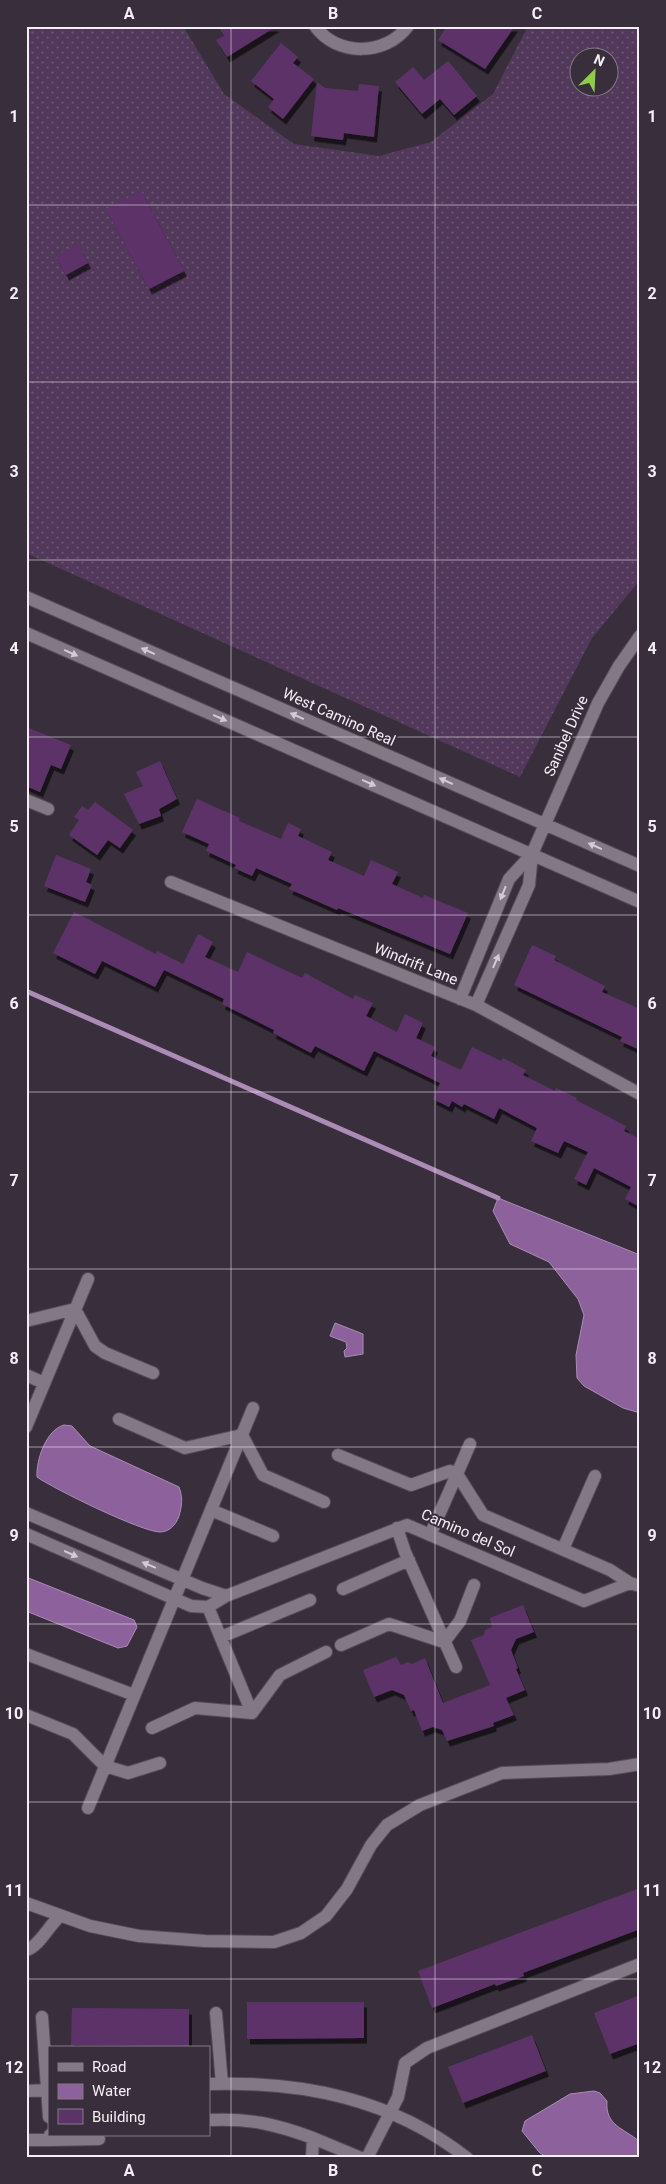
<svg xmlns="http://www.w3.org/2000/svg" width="666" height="2184" viewBox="0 0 666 2184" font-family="Roboto,sans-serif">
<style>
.grass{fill:url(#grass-dots);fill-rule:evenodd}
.water{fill:#8d619b;stroke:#ac8bb6}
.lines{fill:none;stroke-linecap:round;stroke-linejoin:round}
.stream{stroke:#ac8bb6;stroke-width:5}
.building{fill:#5c3369;filter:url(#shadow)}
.minor-casing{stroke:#534b56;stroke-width:14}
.minor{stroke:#837886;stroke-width:12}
.oneway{fill:#d2cbd4}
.grid{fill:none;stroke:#f4eef6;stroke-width:1;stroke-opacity:0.55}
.labels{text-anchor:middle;stroke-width:4;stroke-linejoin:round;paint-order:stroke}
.street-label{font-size:15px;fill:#f4eef6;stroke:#392f3c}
.neatline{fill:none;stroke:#f4eef6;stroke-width:2}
.grid-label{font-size:16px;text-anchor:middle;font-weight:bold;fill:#f4eef6}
</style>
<defs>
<pattern id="grass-dots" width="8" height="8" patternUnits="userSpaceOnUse" patternTransform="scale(1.25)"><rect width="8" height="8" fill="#52385a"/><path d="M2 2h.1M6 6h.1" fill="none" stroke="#6c5572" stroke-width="1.8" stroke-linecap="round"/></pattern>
<filter id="shadow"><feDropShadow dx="3" dy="5.5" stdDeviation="0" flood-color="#0009"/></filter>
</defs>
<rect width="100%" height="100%" fill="#392f3c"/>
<path class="grass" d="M26 26H183L224 94 294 144 379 156 431 142 493 94 528 26H640V580L592 638 520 777 26 553ZM578 58H608V88H578Z"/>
<path class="water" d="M498 1198 640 1255V1413L623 1408 584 1386 577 1378 576 1355 584 1315 578 1299 549 1262 510 1244 493 1211Z
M335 1323 363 1334V1354L345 1357 344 1351 347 1348 346 1342 330 1336Z
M64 1425 72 1426 90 1446 179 1487C183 1497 182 1506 179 1516 176 1525 169 1532 160 1532 142 1532 54 1489 37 1477 36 1460 46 1430 64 1425Z
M26 1577 134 1620 137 1627 127 1646 118 1648 26 1611Z
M594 2091 600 2093 607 2101C605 2126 624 2128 640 2142V2158H547L539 2152 522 2131 525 2121 570 2094Z"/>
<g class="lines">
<path class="stream" d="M26 991 498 1198"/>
</g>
<path class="building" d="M218 26H277L227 57 216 40 224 36Z
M447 26H515L485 69 438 40Z
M281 43 298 57 293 63 314 79 283 119 268 107 274 99 251 81Z
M448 61 477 96 454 115 440 99 422 114 395 82 413 67 424 80Z
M317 82 325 88 358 91 359 84 379 86 374 137 344 133 343 140 311 136Z
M141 191 184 271 149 289 106 209Z
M78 244 88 263 66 275 56 256Z
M26 727 71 745 61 769 51 765 40 792 26 786Z
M160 761 177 799 159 809 161 816 139 824 124 794 143 786 136 772Z
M197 799 240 818 239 821 281 839 288 823 301 829 298 836 332 852 328 860 364 876 371 860 398 872 392 884 423 898 424 895 468 913 450 954 338 908 337 910 289 889 292 884 256 868 252 876 234 868 236 865 206 851 209 844 182 832Z
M95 802 133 830 120 848 108 840 97 855 69 835 79 820 74 817 82 806 88 810Z
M56 855 91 869 86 882 92 885 85 902 44 886Z
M74 912 156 954 157 951 183 964 198 934 213 942 205 957 238 972 247 952 302 978 305 973 353 999 355 995 373 1003 366 1016 397 1032 405 1014 423 1023 416 1038 435 1047 431 1056 461 1070 472 1047 501 1061 503 1058 526 1070 523 1075 555 1091 556 1088 577 1098 576 1100 626 1126 624 1131 640 1139V1207L625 1199 631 1187 594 1168 586 1185 574 1179 588 1152 564 1141 558 1153 531 1141 537 1128 499 1108 494 1119 464 1104 462 1107 452 1101 449 1107 433 1099 440 1083 374 1051 364 1071 315 1046 311 1053 273 1033 274 1030 222 1004 224 999 164 970 155 987 102 961 95 974 53 953Z
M532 945 556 956 554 960 605 986 602 992 640 1009V1050L620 1041 622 1037 514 985Z
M523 1605 534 1632 516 1639 511 1650 518 1668 516 1669 525 1690 506 1698 514 1715 493 1723 494 1726 447 1741 442 1730 433 1727 422 1731 414 1710 411 1711 404 1695 392 1690 374 1697 363 1670 396 1657 401 1665 408 1662 412 1664 425 1658 443 1703 490 1685 471 1640 484 1635 485 1630 492 1627 490 1618Z
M640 1888V1929L523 1973 524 1976 496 1986 495 1984 432 2008 418 1971Z
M640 1995V2043L610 2054 594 2013Z
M247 2002H364V2038L247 2039Z
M72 2008 189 2009V2046L71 2045Z
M532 2035 546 2071 463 2103 448 2067Z"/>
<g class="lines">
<g class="minor-casing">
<path id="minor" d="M315 26C337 57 386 56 408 26
M26 597 640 866
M26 633 640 902
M26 800 48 809
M171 882 476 1005 640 1094
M460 999 509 879 532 854 598 703 619 666 640 636
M476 1005 529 885 532 854
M26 1321 75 1309 95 1346 105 1353 153 1373
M26 1375 44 1383
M119 1419 185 1448 242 1435 263 1475 324 1502
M26 1427 88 1279
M470 1444 457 1474 483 1515 610 1570 630 1583
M338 1455 411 1485 450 1471 457 1474 430 1535
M211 1510 273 1536
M26 1513 202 1588 226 1596
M397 1528 405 1552 456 1667
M26 1534 191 1606 208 1607 226 1596 407 1525 584 1601 630 1583 640 1586
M563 1549 595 1476
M343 1589 409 1560
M208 1607 252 1713
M221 1637 310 1600
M341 1645 389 1624 444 1642 460 1621 474 1585
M26 1654 134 1695
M26 1715 73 1734 105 1766 128 1773 160 1763
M152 1728 195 1708 252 1713 280 1675 326 1652
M88 1808 253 1408
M26 1903 90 1926 139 1936 205 1941 274 1942 301 1933 326 1916 347 1889 371 1845 387 1825 420 1805 502 1773 609 1769 640 1764
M26 1950C39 1947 49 1925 60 1916
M216 2013 222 2084
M42 2017 49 2117
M209 2084C303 2081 392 2099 467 2158
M26 2091 49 2090
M209 2120C249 2118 275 2124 313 2138
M50 2135V2140L99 2139
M26 2140H50
M312 2158 313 2138 361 2158
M367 2158 398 2097 405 2063 427 2048 640 1964"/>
</g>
<use href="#minor" class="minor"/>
</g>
<defs><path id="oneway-solid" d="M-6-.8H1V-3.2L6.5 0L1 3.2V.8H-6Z" transform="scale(1.25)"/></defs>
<g class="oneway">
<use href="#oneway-solid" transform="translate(148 651) rotate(-156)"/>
<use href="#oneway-solid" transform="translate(71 653) rotate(24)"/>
<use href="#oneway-solid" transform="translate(297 716) rotate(-156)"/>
<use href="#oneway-solid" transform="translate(220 718) rotate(24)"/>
<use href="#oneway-solid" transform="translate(446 781) rotate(-156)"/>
<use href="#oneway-solid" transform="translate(369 783) rotate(24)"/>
<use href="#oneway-solid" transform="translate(595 846) rotate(-156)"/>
<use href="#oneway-solid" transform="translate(503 893) rotate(112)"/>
<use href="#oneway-solid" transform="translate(496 961) rotate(-66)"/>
<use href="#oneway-solid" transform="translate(71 1554) rotate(24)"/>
<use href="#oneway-solid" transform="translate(149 1565) rotate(-157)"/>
</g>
<path class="grid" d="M231 26V2158M435 26V2158M26 205H640M26 382H640M26 560H640M26 737H640M26 915H640M26 1092H640M26 1269H640M26 1447H640M26 1624H640M26 1802H640M26 1979H640"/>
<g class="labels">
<g class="street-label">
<text transform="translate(339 717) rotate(24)" y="5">West Camino Real</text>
<text transform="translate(566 736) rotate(-66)" y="5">Sanibel Drive</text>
<text transform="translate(416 964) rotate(22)" y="5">Windrift Lane</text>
<text transform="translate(468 1533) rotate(23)" y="5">Camino del Sol</text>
</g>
</g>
<rect width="666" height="2184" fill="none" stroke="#392f3c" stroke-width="55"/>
<rect x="48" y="2046" width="162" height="90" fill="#392f3c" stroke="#847b86"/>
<rect x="58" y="2063" width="25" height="8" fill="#837886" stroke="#847b86"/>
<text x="92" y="2072" font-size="15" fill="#f4eef6">Road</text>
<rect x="58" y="2084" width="25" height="15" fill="#8d619b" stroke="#847b86"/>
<text x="92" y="2096" font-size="15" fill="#f4eef6">Water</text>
<rect x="58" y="2109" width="25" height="15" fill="#5c3369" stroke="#847b86"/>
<text x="92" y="2122" font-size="15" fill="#f4eef6">Building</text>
<g transform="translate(594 72) rotate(24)"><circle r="24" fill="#392f3c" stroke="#847b86"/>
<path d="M0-4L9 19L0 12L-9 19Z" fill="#8fcd42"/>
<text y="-8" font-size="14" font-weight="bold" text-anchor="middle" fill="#f4eef6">N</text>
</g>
<rect x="28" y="28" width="610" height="2128" class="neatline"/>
<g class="grid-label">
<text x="129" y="19">A</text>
<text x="333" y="19">B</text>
<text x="537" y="19">C</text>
<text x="14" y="122">1</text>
<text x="652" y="122">1</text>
<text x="14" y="299">2</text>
<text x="652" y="299">2</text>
<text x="14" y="477">3</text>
<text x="652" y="477">3</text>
<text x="14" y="654">4</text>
<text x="652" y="654">4</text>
<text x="14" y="832">5</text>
<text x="652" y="832">5</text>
<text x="14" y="1009">6</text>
<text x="652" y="1009">6</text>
<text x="14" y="1186">7</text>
<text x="652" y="1186">7</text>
<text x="14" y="1364">8</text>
<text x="652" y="1364">8</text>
<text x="14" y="1541">9</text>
<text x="652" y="1541">9</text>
<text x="14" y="1719">10</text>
<text x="652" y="1719">10</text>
<text x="14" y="1896">11</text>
<text x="652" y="1896">11</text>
<text x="14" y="2073">12</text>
<text x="652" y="2073">12</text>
<text x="129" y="2176">A</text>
<text x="333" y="2176">B</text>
<text x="537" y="2176">C</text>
</g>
</svg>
